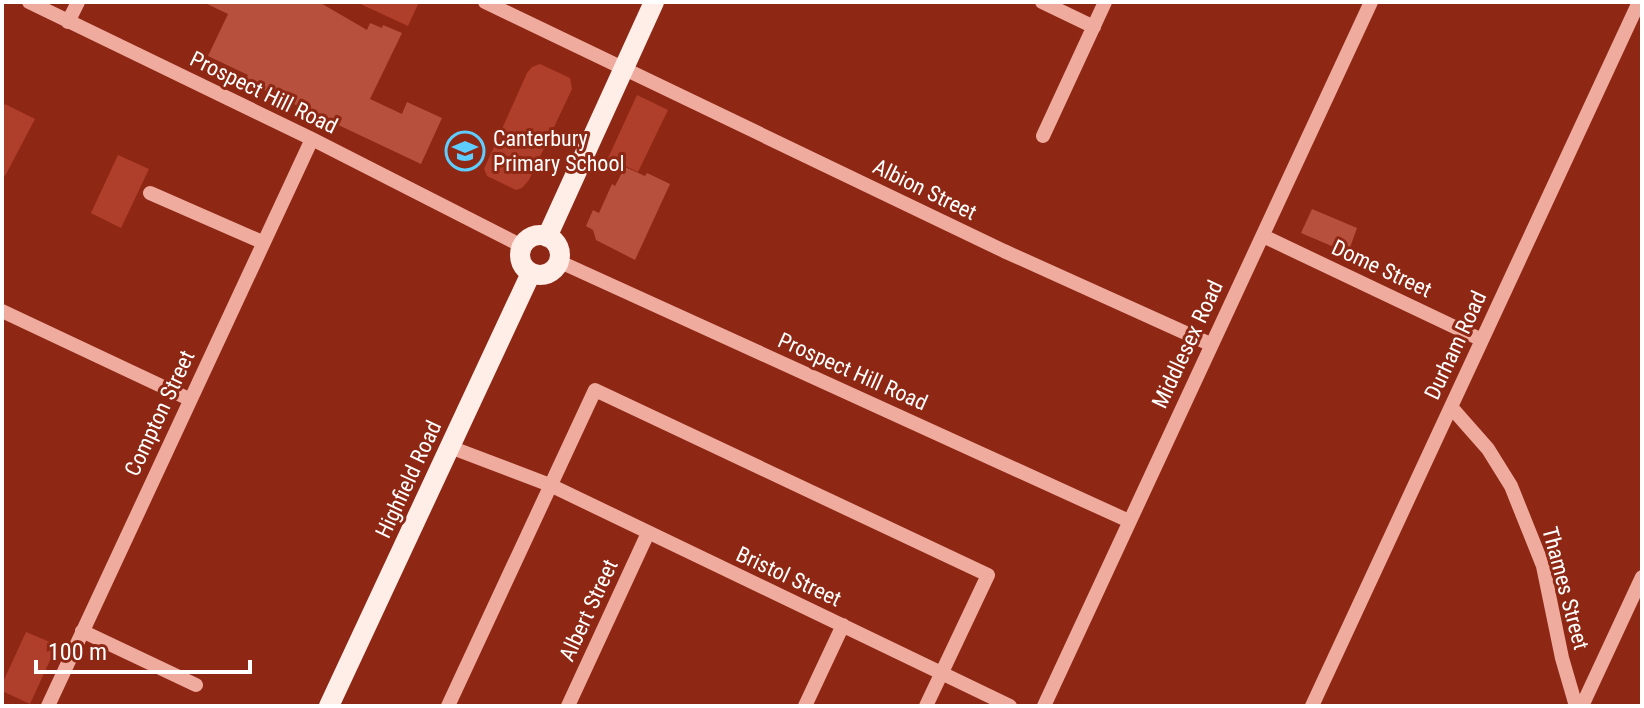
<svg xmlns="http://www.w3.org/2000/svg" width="1644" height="708" viewBox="0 0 1644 708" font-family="'Roboto Condensed',sans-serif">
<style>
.green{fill:#af3e2a}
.building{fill:#b7503d}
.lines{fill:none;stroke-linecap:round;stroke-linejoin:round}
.minor{stroke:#f0ab9f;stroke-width:14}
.major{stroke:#ffede8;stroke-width:20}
.labels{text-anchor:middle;stroke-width:6;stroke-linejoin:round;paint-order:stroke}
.street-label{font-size:22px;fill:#fff;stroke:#8e2814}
.poi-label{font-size:22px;fill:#fff;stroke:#8e2814;text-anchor:start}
</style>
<rect width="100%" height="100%" fill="#8e2814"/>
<path class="green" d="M356 2H419L408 26Z
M540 64 570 78 572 89 529 180 522 188 516 190 487 176 484 169 527 73 532 67Z
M637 95 668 110 638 172 608 158Z
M5 104 35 119 5 176 2 175V109Z
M118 155 149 169 121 228 91 213Z
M26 632 57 645 30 704 2 691V684Z"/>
<path class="building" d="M203 2H319L367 30 370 23 382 28 383 25 402 33 370 99 402 114 407 102 442 118 421 164 245 81 248 75 208 56 228 14Z
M625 167 645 176 647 173 670 184 635 260 596 240 593 230 586 226 593 210 599 213 612 184 615 186Z
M1312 209 1357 228 1348 253 1301 233Z"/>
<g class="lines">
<path class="minor" d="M29 2 312 139 522 246
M485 2 1004 251 1210 344
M1042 2 1094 27
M68 22 78 2
M1043 136 1105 2
M150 193 262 242
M1263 236 1482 340
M558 261 1129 521
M2 311 189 399
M1451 407 1488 449 1511 486 1543 566 1562 658 1576 706
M450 447 550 485 1010 706
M82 631 196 685
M48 706 312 139
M448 706 595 390 988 575 926 706
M568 706 648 533
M805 706 843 625
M1044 706 1371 2
M1312 706 1639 2
M1582 706 1642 577"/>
<path class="major" d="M520 255a20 20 0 1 1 40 0a20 20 0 1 1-40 0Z
M547 237 654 2
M329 706 531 273"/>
</g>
<defs>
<g id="school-ring" transform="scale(2)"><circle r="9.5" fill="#8e2814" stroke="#5ecdff" stroke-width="1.5"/><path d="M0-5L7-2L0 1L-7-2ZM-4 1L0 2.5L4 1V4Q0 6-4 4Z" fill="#5ecdff"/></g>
</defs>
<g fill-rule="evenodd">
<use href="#school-ring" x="465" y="151"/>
</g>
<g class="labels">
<g class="street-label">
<text transform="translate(264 92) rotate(26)" y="8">Prospect Hill Road</text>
<text transform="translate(925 189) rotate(26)" y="8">Albion Street</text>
<text transform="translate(1382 268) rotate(25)" y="8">Dome Street</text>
<text transform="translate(1187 344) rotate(-65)" y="8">Middlesex Road</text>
<text transform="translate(1455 345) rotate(-65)" y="8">Durham Road</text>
<text transform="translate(853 371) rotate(24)" y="8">Prospect Hill Road</text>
<text transform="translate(159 413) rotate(-65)" y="8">Compton Street</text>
<text transform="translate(408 479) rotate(-65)" y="8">Highfield Road</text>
<text transform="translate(789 576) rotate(25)" y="8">Bristol Street</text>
<text transform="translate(1566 588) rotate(75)" y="8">Thames Street</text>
<text transform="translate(588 610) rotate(-65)" y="8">Albert Street</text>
</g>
<g class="poi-label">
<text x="493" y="146">Canterbury<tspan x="493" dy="25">Primary School</tspan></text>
</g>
</g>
<rect width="1644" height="708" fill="none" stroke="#ffffff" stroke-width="8"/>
<path d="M36 660v12h214v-12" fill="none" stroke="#ffffff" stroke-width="4"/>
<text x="48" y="660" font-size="24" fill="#ffffff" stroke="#8e2814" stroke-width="6" paint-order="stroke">100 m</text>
</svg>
